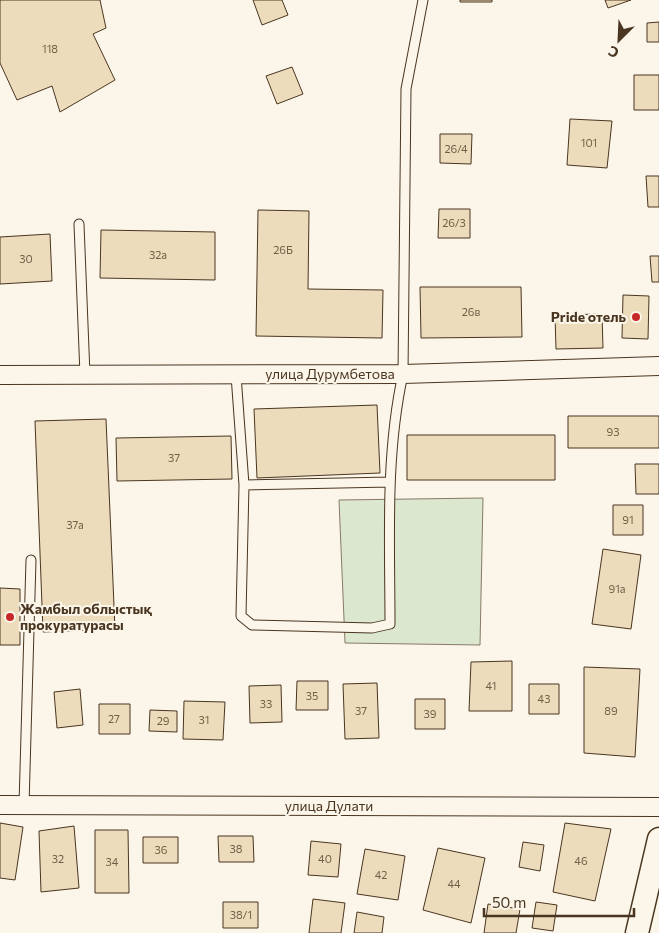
<svg xmlns="http://www.w3.org/2000/svg" width="659" height="933" viewBox="0 0 659 933" font-family="Commissioner,sans-serif">
<style>
.green{fill:#dce7d0;stroke:#887966}
.building{fill:#ecdcbc;stroke:#4a3520}
.lines{fill:none;stroke-linecap:round;stroke-linejoin:round}
.service-casing{stroke:#4a3520;stroke-width:11}
.minor-casing{stroke:#4a3520;stroke-width:20}
.tertiary-casing{stroke:#4a3520;stroke-width:25}
.service{stroke:#fbf6e9;stroke-width:9}
.minor{stroke:#fbf6e9;stroke-width:18}
.tertiary{stroke:#fbf6e9;stroke-width:22}
.poi-dot{fill:#c62828;stroke:#fbf6e9;stroke-width:2}
.labels{text-anchor:middle;stroke-width:4;stroke-linejoin:round;paint-order:stroke}
.number-label{font-size:11px;fill:#725f47}
.poi-label{font-size:14px;font-weight:bold;fill:#4a3520;stroke:#fbf6e9;text-anchor:end}
.street-label{font-size:14px;fill:#4a3520;stroke:#fbf6e9}
</style>
<rect width="100%" height="100%" fill="#fbf6e9"/>
<path class="green" d="M483 498 480 645 345 643 339 500Z"/>
<path class="building" d="M0 0H100L106 28 93 34 115 80 60 112 52 86 17 100 0 63Z
M253 0H282L288 15 262 25Z
M460 0H492V2H460Z
M605 0H631L608 8Z
M659 22V42H647V23Z
M292 67 303 94 277 104 266 76Z
M634 75H659V110H634Z
M570 119 612 121 607 168 567 165Z
M440 134H472L471 164 440 163Z
M646 176H659V207H648Z
M439 209H470V238H438Z
M258 210 309 211 308 289 383 290 382 338 256 336Z
M101 230 215 232V280L100 278Z
M50 234 52 281 0 284V237Z
M650 256H659V282H652Z
M420 287H521L522 337 421 338Z
M623 295 649 296 648 339 622 338Z
M602 314 603 348 556 349 555 315Z
M377 405 380 473 257 478 254 409Z
M568 416H659V448H568Z
M106 419 115 629 43 632 35 421Z
M407 435H555V480H407Z
M231 436 232 479 117 481 116 438Z
M635 464H659V494H636Z
M613 505H643V535H613Z
M603 549 641 555 631 629 592 624Z
M0 588 20 589V645H0Z
M512 661V711H469L471 662Z
M584 667 640 669 635 757 584 753Z
M297 681H328V710H296Z
M377 683 379 738 345 739 343 684Z
M529 684H559V714H529Z
M281 685 282 722 250 723 249 686Z
M80 689 83 725 57 728 54 692Z
M415 699H445V729H415Z
M184 701 225 702 223 740 183 739Z
M99 704H130V734H99Z
M150 710 177 711V732L149 731Z
M0 823 23 827 15 880 0 878Z
M565 823 611 829 595 901 553 892Z
M74 826 79 888 41 892 39 831Z
M95 830H128L129 893H95Z
M218 836H253L254 862H219Z
M143 837H178V863H143Z
M311 841 341 844 338 877 308 875Z
M523 842 544 845 540 871 519 867Z
M438 848 485 858 471 923 423 910Z
M365 849 405 856 398 900 357 894Z
M313 899 345 903 341 933H309Z
M223 902H258V928H223Z
M536 902 557 905 553 931 532 928Z
M488 904 520 909 516 933H484Z
M357 912 384 917 382 933H354Z"/>
<g class="lines">
<g class="service-casing">
<path id="service" d="M79 224 85 375
M236 375 244 485 241 616 252 625 372 628 390 624C390 541 385 456 403 374L406 89 423 0
M244 485 390 482
M24 805 31 560"/>
</g>
<g class="minor-casing">
<path id="minor" d="M0 375 403 374 659 366
M0 805 659 807"/>
</g>
<g class="tertiary-casing">
<path id="tertiary" d="M637 933 659 839"/>
</g>
<use href="#service" class="service"/>
<use href="#minor" class="minor"/>
<use href="#tertiary" class="tertiary"/>
</g>
<g class="poi-dot">
<circle cx="636" cy="317" r="5"/>
<circle cx="10" cy="617" r="5"/>
</g>
<g class="labels">
<g class="number-label">
<text x="50" y="53">118</text>
<text x="589" y="147">101</text>
<text x="456" y="153">26/4</text>
<text x="454" y="227">26/3</text>
<text x="283" y="254">26Б</text>
<text x="158" y="259">32а</text>
<text x="26" y="263">30</text>
<text x="471" y="316">26в</text>
<text x="613" y="436">93</text>
<text x="174" y="462">37</text>
<text x="628" y="524">91</text>
<text x="75" y="529">37а</text>
<text x="617" y="593">91а</text>
<text x="491" y="690">41</text>
<text x="312" y="700">35</text>
<text x="544" y="703">43</text>
<text x="266" y="708">33</text>
<text x="361" y="715">37</text>
<text x="611" y="715">89</text>
<text x="430" y="718">39</text>
<text x="114" y="723">27</text>
<text x="204" y="724">31</text>
<text x="163" y="725">29</text>
<text x="236" y="853">38</text>
<text x="161" y="854">36</text>
<text x="58" y="863">32</text>
<text x="325" y="863">40</text>
<text x="581" y="865">46</text>
<text x="112" y="866">34</text>
<text x="381" y="879">42</text>
<text x="454" y="888">44</text>
<text x="241" y="919">38/1</text>
</g>
<g class="poi-label">
<text x="626" y="322">Pride отель</text>
<text x="20" y="614" text-anchor="start">Жамбыл облыстық<tspan x="20" dy="16">прокуратурасы</tspan></text>
</g>
<g class="street-label">
<text x="330" y="379">улица Дурумбетова</text>
<text x="329" y="811">улица Дулати</text>
</g>
</g>
<g transform="translate(619 40) rotate(204)" stroke="#fbf6e9" stroke-width="4" paint-order="stroke">
<path d="M0-4L9 19L0 12L-9 19Z" fill="#4a3520"/>
<text y="-8" font-size="14" font-weight="bold" text-anchor="middle" fill="#4a3520">С</text>
</g>
<path d="M484 908v8h150v-8" fill="none" stroke="#4a3520" stroke-width="2.5"/>
<text x="492" y="908" font-size="15" fill="#4a3520" stroke="#fbf6e9" stroke-width="4" paint-order="stroke">50 m</text>
</svg>
